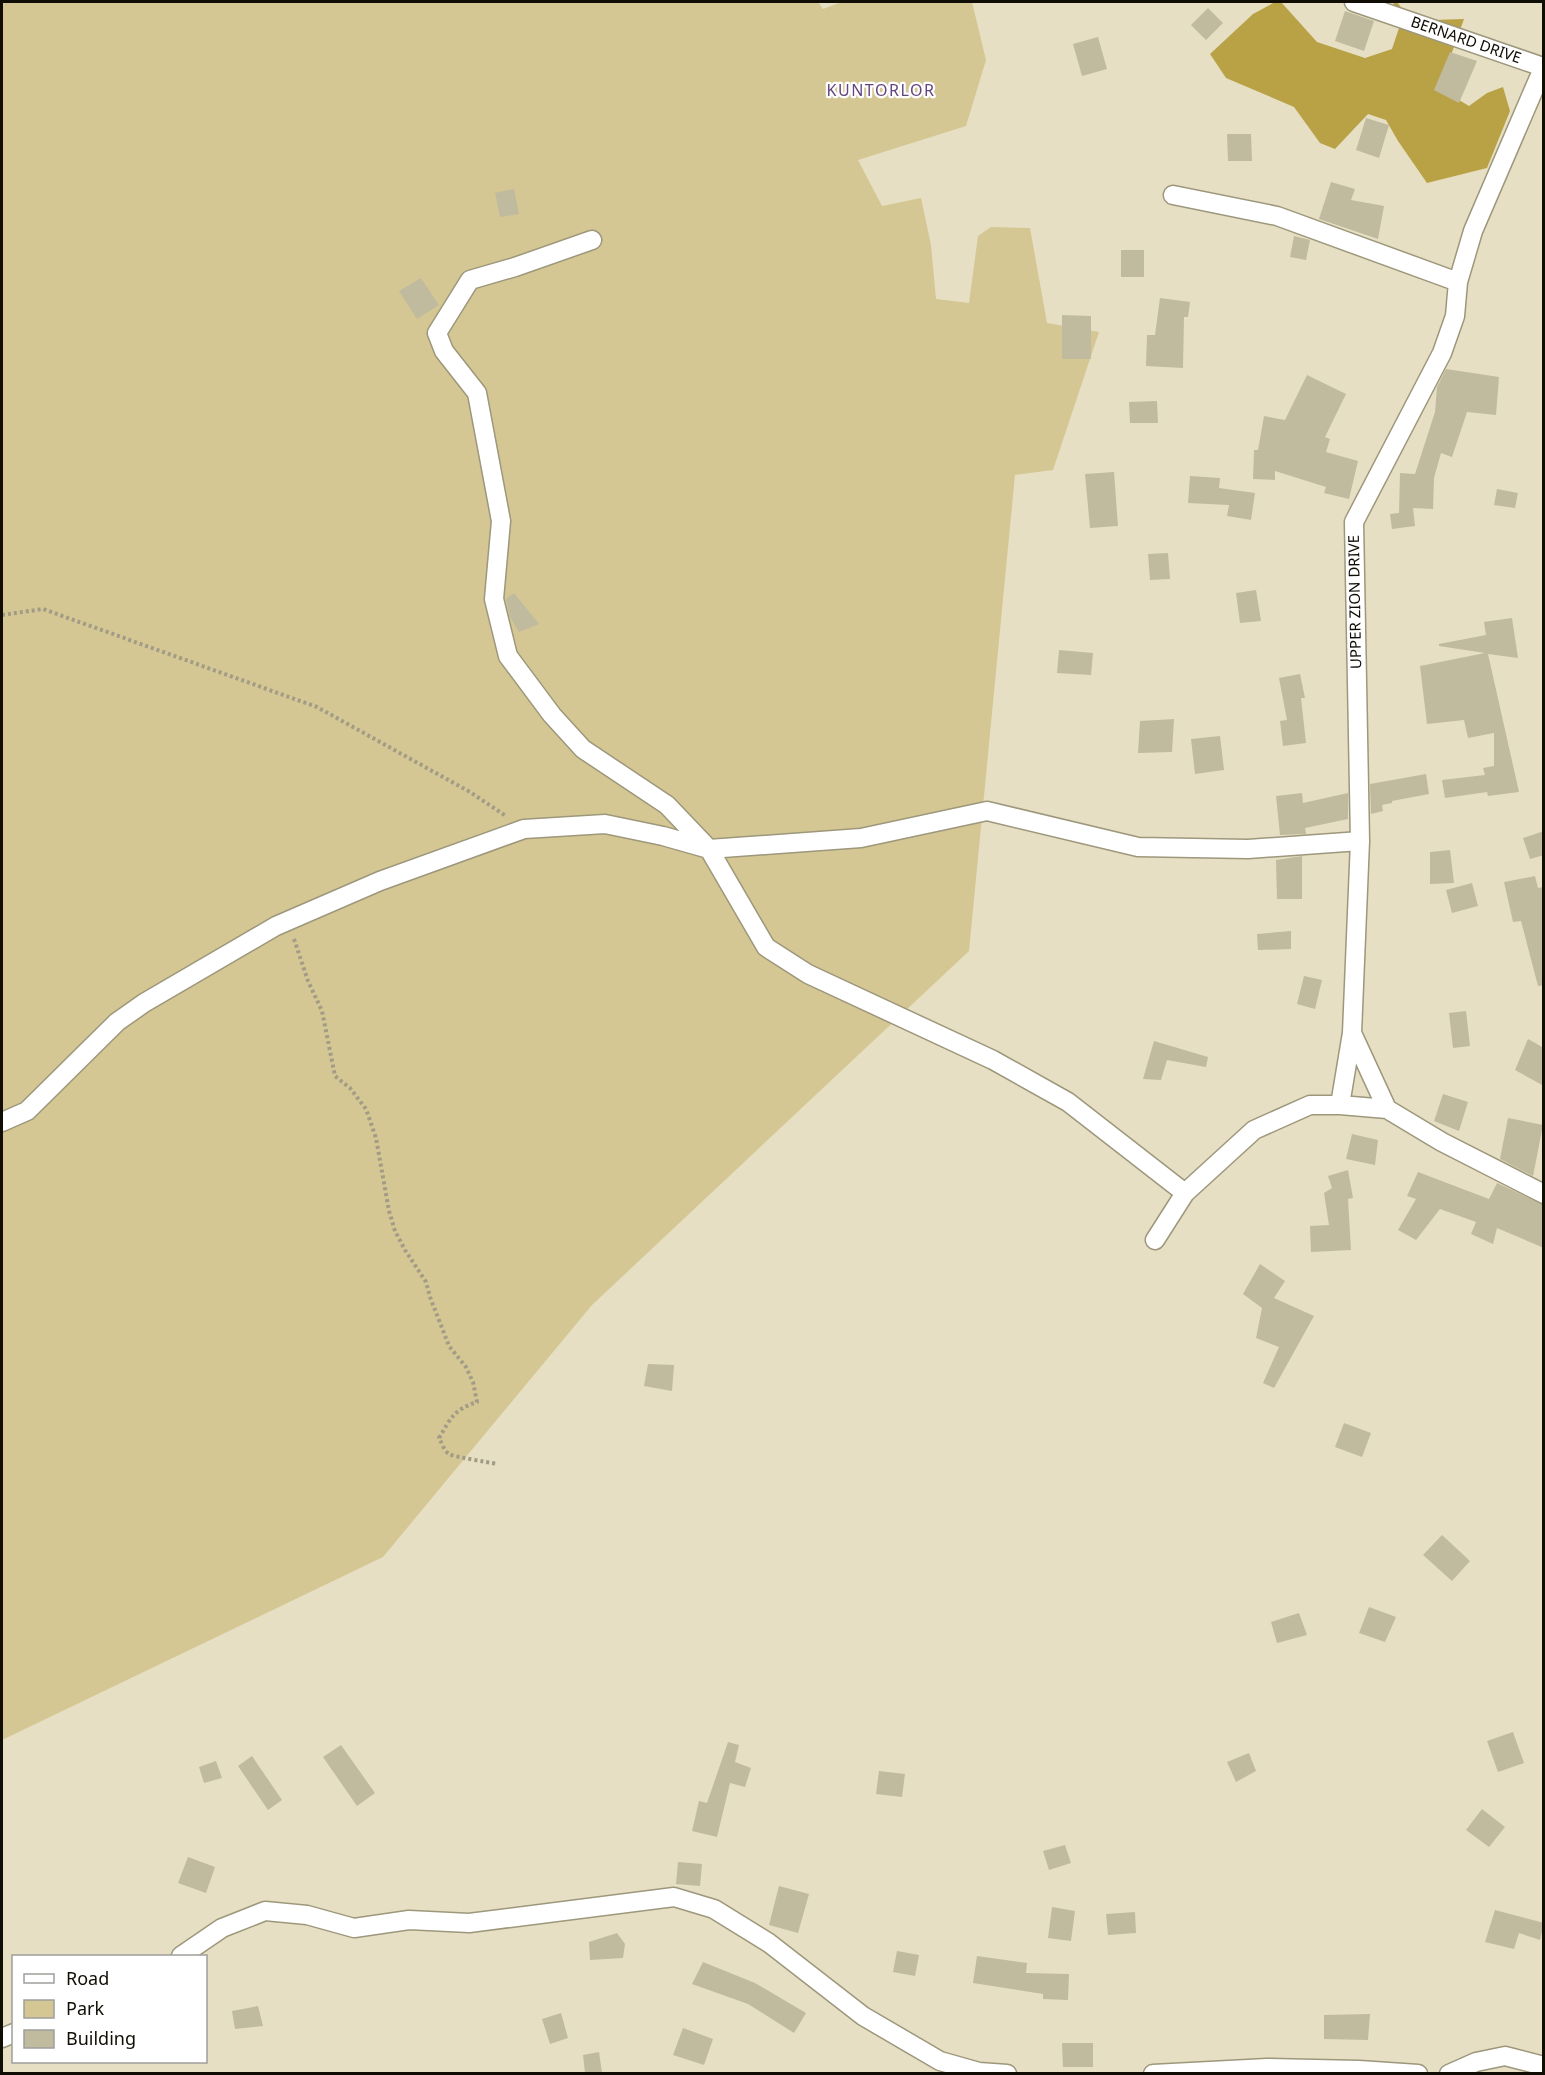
<svg xmlns="http://www.w3.org/2000/svg" width="1545" height="2075" viewBox="0 0 1545 2075" font-family="'Noto Sans',sans-serif">
<style>
.green{fill:#d4c793}
.forest{fill:#b9a245}
.building{fill:#c0ba9f}
.lines{fill:none;stroke-linecap:round;stroke-linejoin:round}
.minor-casing{stroke:#9d977c;stroke-width:21}
.path{stroke:#a29c86;stroke-width:4;stroke-dasharray:3 3;stroke-linecap:butt}
.minor{stroke:#fff;stroke-width:18}
.labels{text-anchor:middle;stroke-width:4.5;stroke-linejoin:round;paint-order:stroke}
.street-label{font-size:15px;fill:#100d05;stroke:#fff}
.neighbourhood-label{font-size:16px;letter-spacing:1.5px;fill:#634580;stroke:#fff}
</style>
<rect width="100%" height="100%" fill="#e6dfc3"/>
<path class="green" d="M2 2H818L823 9 842 2H972L986 60 966 126 858 160 882 206 921 198 931 245 936 299 969 303 978 236 991 227 1030 228 1047 323 1099 332 1053 470 1015 475 969 951 592 1305 383 1557 2 1740Z"/>
<path class="forest" d="M1275 2H1281L1317 42 1365 58 1392 49 1400 25 1393 2H1397L1404 11 1432 20 1464 19 1439 88 1469 106 1487 93 1503 87 1510 111 1487 168 1427 183 1398 141 1386 120 1368 114 1335 149 1320 143 1294 107 1226 78 1210 54 1253 14Z"/>
<path class="building" d="M1208 8 1223 23 1206 40 1191 25Z
M1345 11 1374 21 1364 51 1335 41Z
M1098 37 1107 69 1082 76 1073 44Z
M1450 52 1477 61 1459 103 1434 90Z
M1366 118 1389 125 1379 158 1356 150Z
M1227 134H1251L1252 161H1228Z
M1331 182 1355 189 1351 200 1384 206 1378 239 1319 219Z
M514 189 519 214 500 217 495 193Z
M1294 236 1310 240 1306 260 1290 257Z
M1121 250H1144V277H1121Z
M421 278 439 305 417 319 399 291Z
M1160 298 1190 302 1188 317H1184L1183 368 1146 366 1147 335H1155Z
M1062 315 1091 316V359H1062Z
M1446 369 1499 377 1496 415 1467 412 1452 457 1441 453 1434 478 1433 509 1413 508 1415 526 1392 529 1390 514 1399 513 1400 473 1415 474 1435 412 1437 387Z
M1307 375 1346 394 1325 437 1330 439 1326 452 1358 461 1349 499 1324 493 1326 487 1275 471V480L1253 479 1254 450H1258L1264 416 1285 420Z
M1157 401 1158 423H1130L1129 402Z
M1114 472 1118 526 1090 528 1085 474Z
M1190 476 1220 478 1219 488 1255 493 1251 520 1227 516 1229 505 1188 503Z
M1497 489 1518 493 1515 508 1494 505Z
M1168 553 1170 579 1150 580 1148 554Z
M1256 590 1261 621 1240 623 1236 593Z
M514 593 539 624 519 632 510 617 506 599Z
M1512 618 1518 658 1488 654 1519 792 1488 796 1487 792 1445 798 1442 780 1485 775 1483 768 1494 766V733L1468 738 1464 720 1427 724 1420 666 1485 653 1439 646V644L1486 635 1484 622Z
M1059 650 1093 653 1091 675 1057 673Z
M1300 674 1305 698H1301L1306 743 1283 746 1280 721 1287 720 1279 678Z
M1174 719 1172 752 1138 753 1140 721Z
M1220 736 1224 770 1195 774 1191 739Z
M1426 774 1429 794 1392 801V803L1382 805 1383 811 1371 814 1370 784Z
M1302 793 1303 803 1348 793V819L1305 828 1306 834 1280 835 1276 796Z
M1544 831V855L1530 859 1523 838Z
M1450 850 1454 883 1430 884V852Z
M1302 856V899H1277L1276 860Z
M1535 876 1538 888 1544 887V985L1538 986 1521 921 1513 922 1504 882Z
M1472 883 1478 906 1452 913 1446 890Z
M1291 931V949L1258 950 1257 934Z
M1304 976 1322 980 1315 1009 1297 1004Z
M1466 1011 1470 1046 1453 1048 1449 1013Z
M1528 1039 1544 1048V1086L1515 1070Z
M1154 1041 1208 1057 1206 1067 1167 1060 1161 1080 1143 1079Z
M1443 1094 1468 1102 1459 1131 1434 1121Z
M1508 1118 1543 1125 1533 1176 1500 1159Z
M1352 1134 1378 1140 1375 1165 1346 1159Z
M1348 1170 1353 1198 1348 1199 1351 1250 1311 1252 1310 1226 1329 1225 1324 1193 1332 1188 1328 1176Z
M1418 1172 1489 1199 1497 1183 1544 1205V1248L1497 1228 1493 1244 1471 1234 1476 1222 1440 1209 1416 1240 1398 1230 1416 1199 1407 1196Z
M1260 1264 1285 1281 1274 1298 1314 1316 1274 1388 1263 1383 1279 1347 1256 1338 1262 1308 1243 1294Z
M648 1364 674 1365 672 1391 644 1386Z
M1344 1423 1371 1433 1362 1457 1335 1447Z
M1442 1535 1470 1561 1452 1581 1423 1555Z
M1369 1607 1396 1617 1385 1642 1359 1633Z
M1299 1613 1307 1635 1277 1643 1271 1622Z
M1513 1732 1524 1763 1498 1772 1487 1741Z
M728 1742 739 1745 735 1762 751 1768 745 1787 730 1783 717 1837 692 1831 699 1801 707 1803Z
M341 1745 375 1793 357 1806 323 1757Z
M1249 1753 1256 1771 1236 1782 1227 1762Z
M252 1756 282 1800 268 1810 238 1766Z
M216 1761 222 1778 204 1783 199 1767Z
M879 1771 905 1774 902 1797 876 1794Z
M1482 1809 1505 1827 1489 1847 1466 1830Z
M1065 1845 1071 1863 1049 1870 1043 1851Z
M188 1857 215 1867 206 1893 178 1883Z
M678 1862 702 1864 700 1886 676 1884Z
M779 1886 809 1894 798 1933 769 1925Z
M1052 1907 1075 1911 1071 1941 1048 1938Z
M1495 1910 1544 1923 1540 1940 1519 1933 1514 1949 1485 1942Z
M1135 1912 1136 1933 1108 1935 1106 1914Z
M617 1933 625 1944 623 1958 590 1960 589 1942Z
M897 1951 919 1955 915 1976 893 1972Z
M977 1956 1027 1963 1026 1973 1069 1974 1068 2000 1043 1999V1994L973 1983Z
M703 1962 755 1983 806 2013 794 2033 748 2004 692 1984Z
M258 2006 263 2026 235 2029 232 2011Z
M561 2013 568 2038 550 2044 542 2019Z
M1370 2014 1368 2040 1324 2039V2015Z
M683 2028 713 2039 704 2065 673 2055Z
M1062 2043H1093V2067H1063Z
M599 2052 602 2073H585L583 2055Z"/>
<g class="lines">
<g class="minor-casing">
<path id="minor" d="M1354 2 1543 67
M1173 195 1277 216 1458 282
M592 240 515 267 470 280 437 333 444 351 477 393 501 521 494 599 508 656 552 715 583 749 667 805 709 849 766 947 808 974 993 1060 1068 1102 1185 1193
M1352 1033 1387 1109
M1340 1105 1352 1033 1360 841 1354 522 1442 353 1455 316 1458 282 1473 231 1544 66
M2 1122 27 1111 117 1022 144 1003 276 926 380 881 524 829 605 824 663 836 709 849 861 838 987 811 1138 847 1248 849 1360 841
M1155 1240 1185 1193 1254 1130 1310 1105H1340L1387 1109 1442 1142 1544 1194
M181 1956 222 1928 265 1911 307 1915 354 1928 409 1920 469 1923 674 1897 714 1909 769 1943 863 2016 940 2061 979 2072 1007 2074
M2 2038 14 2033
M1153 2074 1267 2068 1359 2070 1418 2074
M1449 2074 1476 2062 1505 2056 1544 2066"/>
</g>
<path class="path" d="M2 615 43 609 317 707 470 792 506 816
M294 939 308 981 322 1011 335 1076 350 1088 366 1109 376 1138 389 1211 395 1231 405 1250 426 1282 430 1297 449 1346 466 1367 473 1382 477 1402C453 1410 451 1418 439 1438 442 1443 444 1451 449 1454 453 1457 489 1462 497 1464"/>
<use href="#minor" class="minor"/>
</g>
<g class="labels">
<g class="street-label">
<text transform="translate(1466 40) rotate(19)" y="5">BERNARD DRIVE</text>
<text transform="translate(1355 602) rotate(-91)" y="5">UPPER ZION DRIVE</text>
</g>
<g class="neighbourhood-label">
<text x="881" y="96">KUNTORLOR</text>
</g>
</g>
<rect width="1545" height="2075" fill="none" stroke="#100d05" stroke-width="6"/>
<rect x="12" y="1955" width="195" height="108" fill="#ffffff" stroke="#9f9e9b" stroke-width="1.5"/>
<rect x="24" y="1974" width="30" height="9" fill="#ffffff" stroke="#9f9e9b" stroke-width="1.5"/>
<text x="66" y="1985" font-size="18" fill="#100d05">Road</text>
<rect x="24" y="2000" width="30" height="18" fill="#d4c793" stroke="#9f9e9b" stroke-width="1.5"/>
<text x="66" y="2015" font-size="18" fill="#100d05">Park</text>
<rect x="24" y="2030" width="30" height="18" fill="#c0ba9f" stroke="#9f9e9b" stroke-width="1.5"/>
<text x="66" y="2045" font-size="18" fill="#100d05">Building</text>
</svg>
